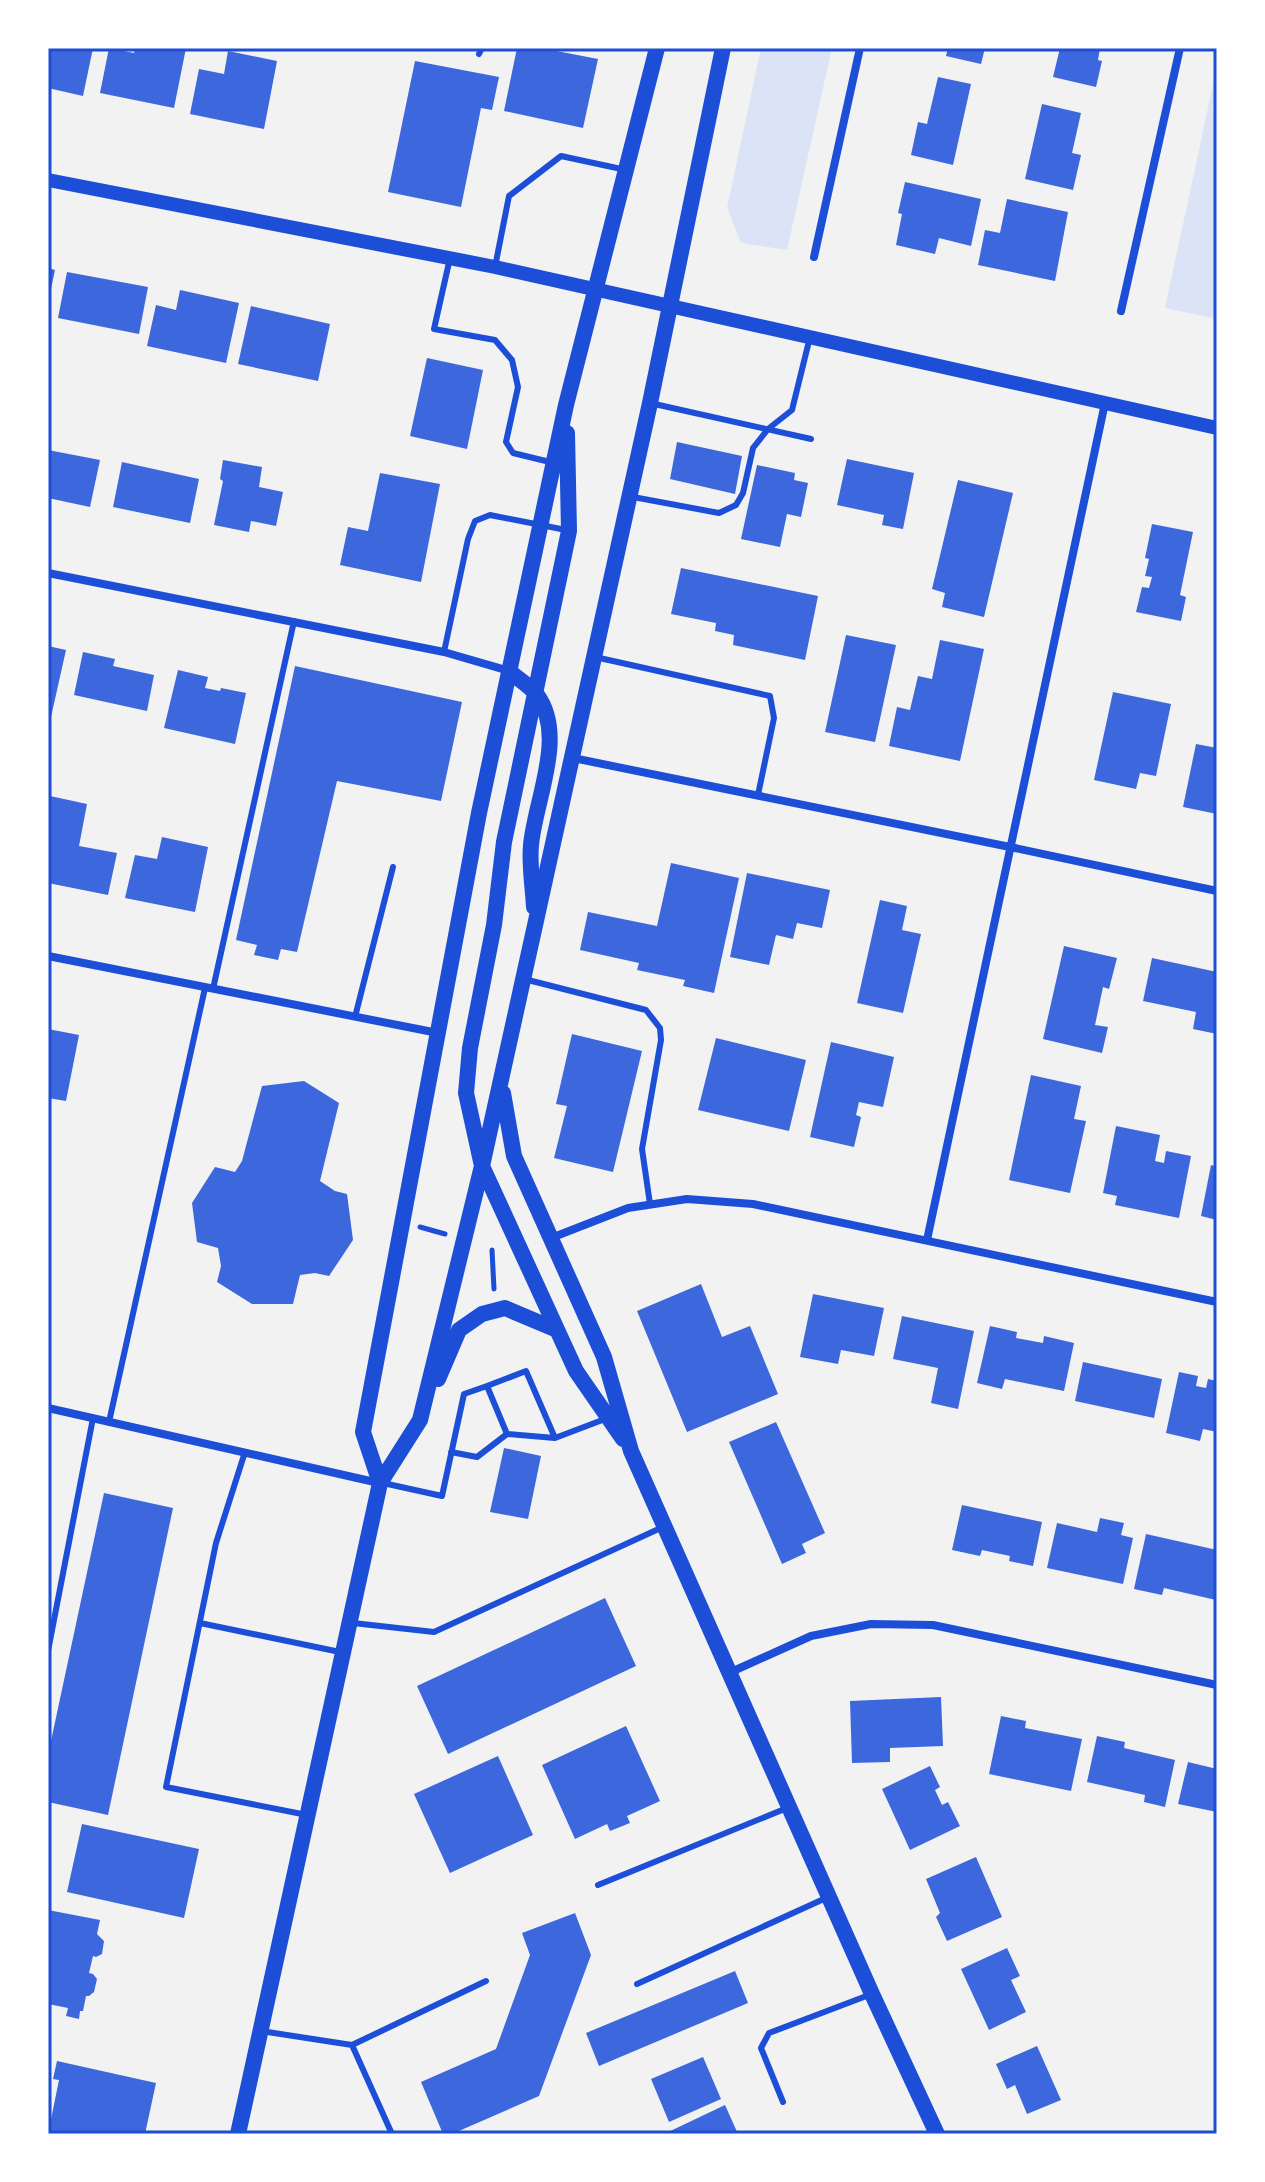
<svg xmlns="http://www.w3.org/2000/svg" width="1265" height="2182" viewBox="0 0 1265 2182" font-family="Cabin,sans-serif">
<style>
.green{fill:#dbe4f7}
.building{fill:#3d67dc}
.lines{fill:none;stroke-linecap:round;stroke-linejoin:round}
.path{stroke:#1d4ed8;stroke-width:5}
.service{stroke:#1d4ed8;stroke-width:6}
.minor{stroke:#1d4ed8;stroke-width:8}
.tertiary{stroke:#1d4ed8;stroke-width:14}
.secondary{stroke:#1d4ed8;stroke-width:16}
.neatline{fill:none;stroke:#1d4ed8;stroke-width:3}
</style>
<rect width="100%" height="100%" fill="#f2f2f2"/>
<path class="green" d="M761 48H832L787 250 741 243 727 208Z
M1217 66V319L1165 308Z"/>
<path class="building" d="M48 48H93L83 96 48 88Z
M109 48 134 53 135 48H186L174 108 100 93Z
M517 48H541L598 59 583 128 504 111Z
M948 48H985L981 64 946 56Z
M1060 48H1100L1098 60 1102 61 1096 87 1053 77Z
M228 51 277 61 264 129 190 114 199 69 224 74Z
M415 61 499 77 492 110 481 108 461 207 388 192Z
M938 77 971 84 953 165 911 155 918 122 927 124Z
M1042 104 1081 113 1072 153 1081 155 1073 190 1025 179Z
M905 182 981 199 971 246 939 238 935 254 896 245 902 214 898 213Z
M1007 199 1068 212 1055 281 978 265 985 230 1000 233Z
M48 268 55 270 49 298H48Z
M67 272 148 287 139 334 58 318Z
M180 290 239 303 226 363 147 346 156 305 176 310Z
M251 306 330 324 318 381 238 364Z
M427 358 483 370 467 449 410 436Z
M677 442 742 456 735 494 670 479Z
M48 450 100 460 90 507 48 498Z
M847 459 914 473 903 529 882 525 884 515 837 505Z
M223 460 262 467 259 487 283 492 276 526 251 521 249 532 214 525 223 481 220 479Z
M122 462 199 479 190 523 113 507Z
M757 465 795 473 794 480 808 483 801 517 787 514 780 547 741 539Z
M380 473 440 484 421 582 340 565 348 527 368 531Z
M958 480 1013 493 984 617 942 607 945 593 932 589Z
M1152 524 1193 532 1180 595 1186 597 1181 621 1136 612 1142 587 1149 588 1152 577 1145 576 1149 559 1145 558Z
M681 568 818 596 805 660 733 645 734 635 715 631 716 623 671 614Z
M846 635 896 645 875 742 825 732Z
M940 640 984 649 960 761 889 746 897 707 910 710 918 676 932 679Z
M48 646 66 650 49 726H48Z
M83 652 115 659 113 666 154 675 147 711 74 695Z
M295 666 462 702 441 801 337 781 297 952 281 949 278 960 254 955 257 945 236 940Z
M178 670 208 677 205 688 220 691 221 688 246 693 235 744 164 728Z
M1113 692 1171 704 1156 776 1140 773 1136 789 1094 780Z
M1196 744 1217 748V814L1183 807Z
M50 796 87 804 79 846 117 853 108 895 48 883Z
M162 837 208 847 195 912 125 898 135 855 157 859Z
M671 863 739 878 714 993 683 986 685 980 637 970 639 963 580 950 588 912 657 926Z
M747 873 830 890 822 928 797 923 793 939 776 935 769 965 730 957Z
M880 900 907 906 902 930 921 934 903 1013 857 1003Z
M1064 946 1117 958 1109 989 1103 987 1095 1025 1108 1027 1102 1053 1043 1039Z
M1152 958 1217 972V1034L1193 1029 1196 1012 1143 1001Z
M48 1029 79 1035 66 1101 48 1098Z
M572 1034 642 1051 613 1172 554 1158 567 1106 556 1104Z
M716 1038 806 1060 789 1131 698 1110Z
M831 1042 894 1057 883 1107 859 1102 856 1115 861 1117 854 1147 810 1137Z
M1031 1075 1081 1086 1074 1119 1086 1121 1070 1193 1009 1180Z
M304 1081 339 1103 320 1181 335 1191 347 1194 353 1240 329 1276 315 1273 300 1275 293 1304H252L217 1282 221 1266 218 1248 197 1242 192 1203 215 1167 235 1172 242 1161 262 1086Z
M1116 1126 1160 1135 1155 1161 1164 1163 1166 1151 1191 1156 1179 1218 1115 1205 1117 1196 1103 1193Z
M1211 1165 1217 1167V1220L1201 1216Z
M701 1284 722 1337 750 1326 778 1394 687 1432 637 1311Z
M813 1294 884 1308 874 1356 841 1350 838 1364 800 1357Z
M902 1316 974 1331 958 1409 931 1403 938 1368 893 1359Z
M990 1326 1017 1332 1016 1338 1043 1343 1044 1336 1074 1343 1064 1391 1005 1379 1002 1389 977 1383Z
M1083 1362 1162 1379 1154 1418 1075 1401Z
M1179 1372 1198 1376 1196 1386 1206 1388 1208 1379 1217 1381V1432L1203 1429 1200 1441 1166 1433Z
M776 1422 825 1533 802 1544 806 1553 782 1564 729 1442Z
M504 1448 541 1456 528 1519 490 1512Z
M104 1493 173 1508 108 1815 48 1802V1755Z
M962 1505 1042 1522 1033 1566 1009 1561 1010 1556 982 1550 980 1556 952 1550Z
M1100 1518 1124 1523 1121 1535 1133 1538 1123 1584 1047 1568 1057 1523 1097 1532Z
M1146 1534 1217 1550 1216 1600 1164 1588 1162 1595 1134 1589Z
M605 1598 636 1666 448 1754 417 1686Z
M941 1697 943 1746 890 1748V1762L852 1763 850 1701Z
M1001 1716 1026 1721 1025 1728 1082 1739 1071 1791 989 1774Z
M626 1726 660 1801 627 1816 630 1823 610 1831 607 1824 575 1839 542 1765Z
M1097 1736 1125 1742 1124 1748 1175 1760 1165 1807 1144 1802 1145 1795 1087 1782Z
M498 1756 533 1835 450 1873 414 1794Z
M1188 1762 1217 1769V1812L1178 1804Z
M930 1766 940 1787 935 1790 942 1805 948 1802 960 1826 910 1850 882 1789Z
M82 1824 199 1849 184 1918 67 1892Z
M976 1857 1002 1917 947 1941 936 1917 940 1913 926 1879Z
M48 1910 100 1920 97 1934 104 1941 102 1954 96 1957 93 1956 89 1973 93 1974 97 1979 94 1992 89 1996H86L83 2011H80L79 2019 66 2016 68 2008 48 2004Z
M575 1913 591 1955 539 2096 452 2134H443L421 2082 496 2049 530 1955 522 1933Z
M1007 1948 1020 1976 1011 1980 1026 2012 989 2030 961 1969Z
M735 1971 748 2003 599 2066 586 2033Z
M1037 2046 1061 2100 1027 2114 1015 2085 1007 2089 996 2064Z
M703 2057 721 2099 669 2122 651 2079Z
M57 2061 156 2083 145 2134H48L59 2080 53 2079Z
M725 2105 738 2134H664Z"/>
<g class="lines">
<path class="path" d="M420 1227 445 1234
M492 1250 494 1289"/>
<path class="service" d="M479 54 482 48
M450 258 434 329 495 340 512 360 518 387 506 442 513 453 554 463
M495 267 509 196 561 156 626 170
M650 403 811 439
M633 497 719 513 736 505 743 493 753 448 768 429 792 410 810 337
M444 652 468 539 475 521 490 515 566 530
M595 657 770 696 774 718 758 795
M524 979 646 1010 660 1028 661 1040 642 1149 650 1204
M213 989 294 621
M355 1017 393 867
M109 1422 205 988
M507 1434 487 1386 526 1371 555 1438
M245 1452 216 1543 166 1787 307 1815
M451 1452 477 1457 507 1434 555 1438 605 1419
M383 1483 442 1496 464 1394 487 1386
M200 1623 340 1652
M353 1623 434 1632 663 1527
M48 1651 93 1418
M598 1885 787 1808
M637 1984 826 1898
M261 2031 352 2045 486 1981
M352 2045 392 2134
M783 2102 761 2048 769 2033 869 1995"/>
<path class="minor" d="M814 257 860 48
M1121 311 1180 48
M48 573 444 652 509 671
M573 758 1010 847 1217 891
M48 956 438 1033
M551 1238 628 1208 687 1199 753 1204 1217 1302
M927 1240 1105 403
M48 1408 379 1483
M731 1672 811 1636 871 1624 933 1625 1217 1685"/>
<path class="tertiary" d="M48 180 495 267 1217 428"/>
<path class="secondary" d="M567 433 569 531 504 842 494 925 470 1048 466 1093 482 1166 576 1371 623 1439
M509 671C518 679 530 686 537 695 567 736 535 800 531 845 529 865 533 887 534 907
M503 1093 514 1156 604 1357 631 1451 872 1994 937 2134
M438 1379 459 1330 482 1314 505 1308 557 1330
M380 1483 363 1432 479 813 566 405 657 48
M238 2134 380 1483 420 1420 482 1166 650 403 723 48"/>
</g>
<rect width="1265" height="2182" fill="none" stroke="#ffffff" stroke-width="100"/>
<rect x="50" y="50" width="1165" height="2082" class="neatline"/>
</svg>
